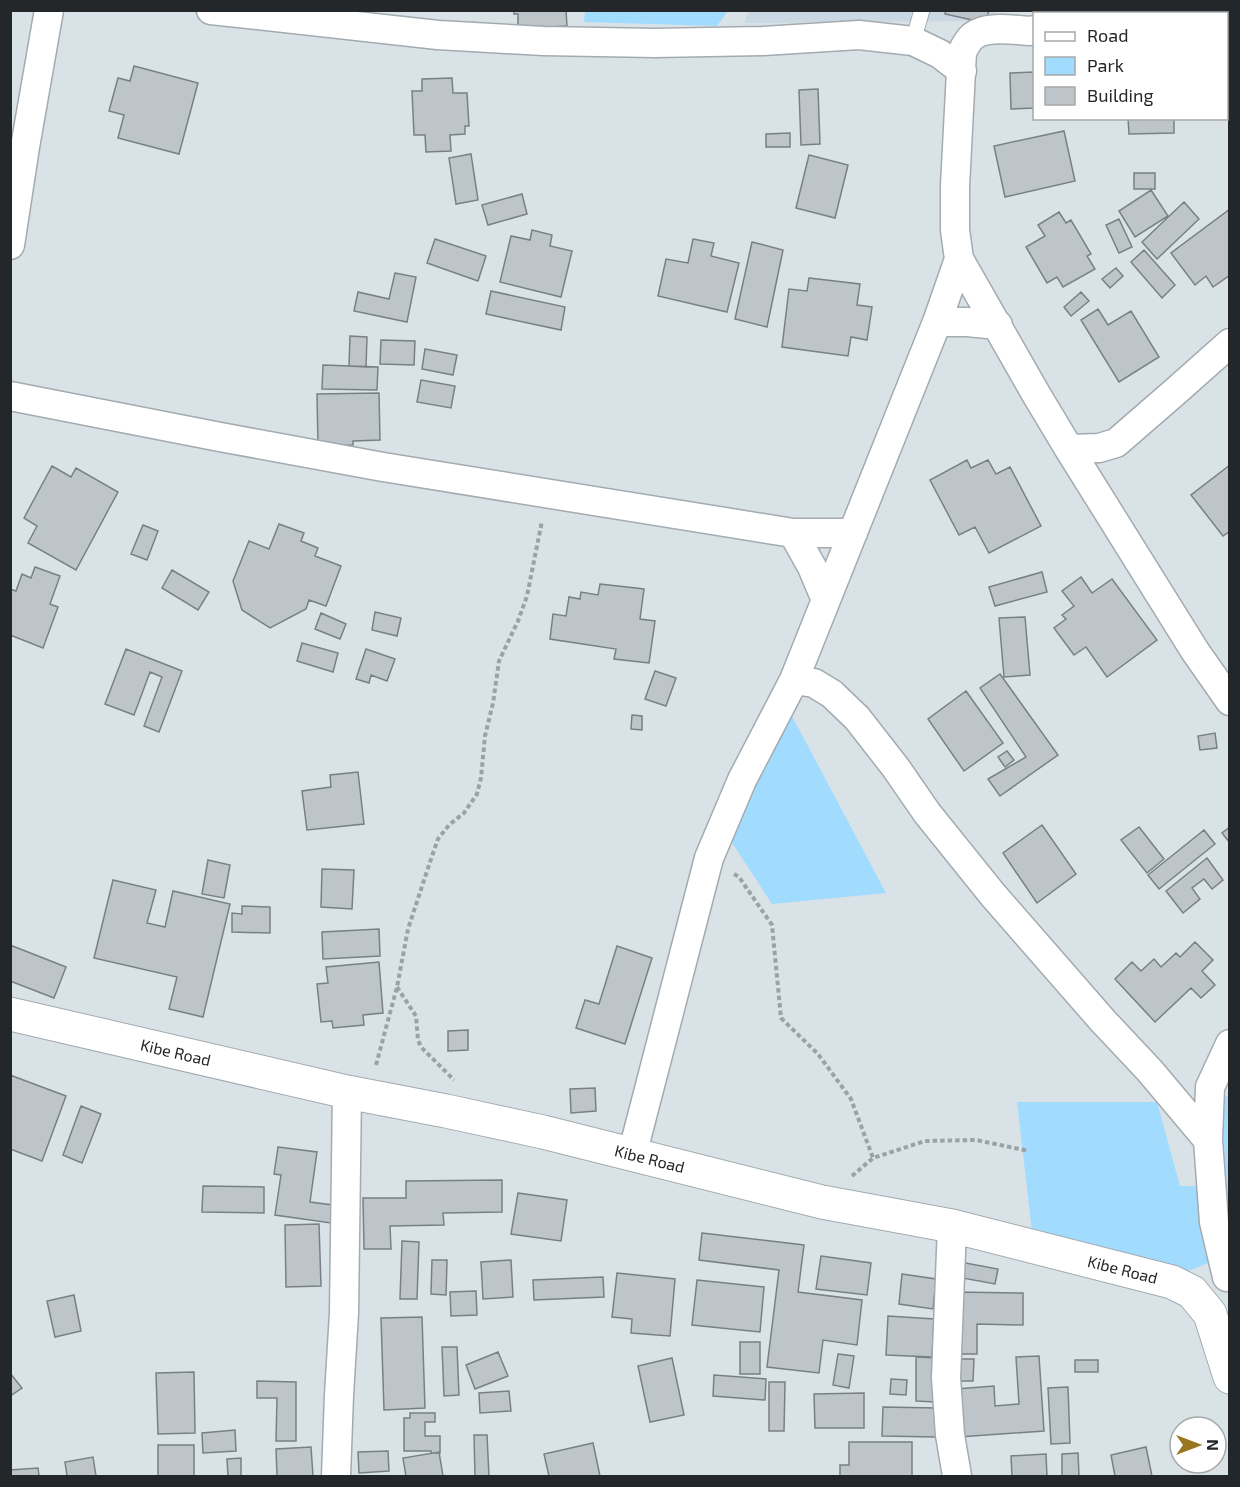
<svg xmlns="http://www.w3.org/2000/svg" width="1240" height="1487" viewBox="0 0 1240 1487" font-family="'Exo 2',sans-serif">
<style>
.built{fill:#c9d8e2}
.green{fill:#a1dcff}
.building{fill:#bdc5ca;stroke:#798085;stroke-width:1.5}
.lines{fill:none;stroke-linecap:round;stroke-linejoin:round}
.service-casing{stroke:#a3abb0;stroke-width:17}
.minor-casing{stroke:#a3abb0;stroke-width:31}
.tertiary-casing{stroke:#a3abb0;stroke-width:35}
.path{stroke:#9ba2a6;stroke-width:4;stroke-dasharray:4.5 3;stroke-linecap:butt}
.service{stroke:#fff;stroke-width:15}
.minor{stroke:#fff;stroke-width:28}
.tertiary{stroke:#fff;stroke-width:33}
.labels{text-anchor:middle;stroke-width:5;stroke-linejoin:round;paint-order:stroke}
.street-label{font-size:16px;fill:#242729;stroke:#fff}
</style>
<rect width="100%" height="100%" fill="#d9e2e7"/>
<path class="built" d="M749 11H996L993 21 744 23Z"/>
<path class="green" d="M585 11V10L728 11 717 26 584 22Z
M792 716 886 893 772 904 729 838Z
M1229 1096V1255L1183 1273 1034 1249 1017 1102H1157L1180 1186H1227L1221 1098Z"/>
<path class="building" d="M514 10H566L567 26 551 27V30L518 31V14H514Z
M946 10H989L986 23 945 14Z
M1230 46V81L1226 82V47Z
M134 66 198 83 179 154 118 138 124 115 109 111 118 78 130 81Z
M1034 72V108L1011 109 1010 73Z
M452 78 453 93H467L469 126H465V134L450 135 451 151 426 152 425 135H414L412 91H422V79Z
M818 89 820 144 801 145 799 90Z
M1128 118H1174V133L1129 134Z
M1064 131 1075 181 1005 197 994 146Z
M790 133V147H766V134Z
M471 154 478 200 456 204 449 158Z
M809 155 848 165 835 218 796 208Z
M1134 173H1155V189H1134Z
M1151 190 1168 216 1135 237 1119 211Z
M522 194 527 214 488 225 482 205Z
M1184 202 1199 219 1157 259 1142 242Z
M1230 209V275L1213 287 1206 276 1195 285 1171 253Z
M1059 212 1066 223 1071 220 1091 254 1087 256 1095 269 1063 287 1057 277 1047 283 1026 247 1045 236 1038 225Z
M1119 219 1132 247 1119 253 1106 225Z
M532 230 552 235 550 246 572 251 561 297 500 282 511 236 530 240Z
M435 239 486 256 478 281 427 263Z
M693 239 714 243 711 256 739 263 727 312 658 296 666 259 688 263Z
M752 242 783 250 767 327 735 319Z
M1144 250 1175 285 1162 298 1131 262Z
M1116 268 1123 276 1110 288 1102 279Z
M395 273 416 277 407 322 354 311 358 292 389 299Z
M809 278 860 284 857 305 872 307 867 340 851 337 848 356 782 347 789 289 807 291Z
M491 291 565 307 561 330 486 314Z
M1081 292 1089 301 1071 316 1064 307Z
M1098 309 1108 325 1131 311 1159 357 1119 382 1081 320Z
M350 336 367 337 366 367 349 366Z
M381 340 415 341 414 365 380 364Z
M425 349 457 355 453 375 422 369Z
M323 365 378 367 377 390 322 389Z
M421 380 455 386 451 408 417 402Z
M379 393 380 440 353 441V445L318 446 317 394Z
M967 460 971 468 988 460 996 474 1010 467 1041 526 989 553 975 527 959 535 930 480Z
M1230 465V531L1223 536 1191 495Z
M52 466 71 477 76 468 118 492 76 570 28 543 37 526 24 518Z
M279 524 304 533 301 541 318 548 315 556 341 566 326 606 309 600 306 609 270 628 242 610 233 581 249 541 269 549Z
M143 525 158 531 147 560 131 554Z
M35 567 60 576 50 604 58 607 43 648 10 635V589L16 591 22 574 31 578Z
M172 570 209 592 198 610 162 588Z
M1042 572 1047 592 995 606 989 587Z
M1081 577 1092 593 1112 579 1157 640 1107 677 1086 647 1074 655 1054 628 1066 619 1062 615 1074 606 1062 591Z
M600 584 644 589 640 619 655 621 649 663 614 659 616 649 550 639 553 614 566 616 569 597 580 599 581 592 598 595Z
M375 612 401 618 397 636 372 630Z
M321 613 346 624 340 639 315 629Z
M1025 617 1030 675 1004 677 999 618Z
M302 643 338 653 333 672 297 661Z
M126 649 182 671 159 732 144 726 162 677 150 672 134 715 105 704Z
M366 649 395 659 387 681 371 675 369 683 356 679Z
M655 671 676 678 666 706 645 699Z
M1000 674 1058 755 1000 796 988 779 1026 757 980 688Z
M966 691 1003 743 964 771 928 719Z
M632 715 642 716V730L631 729Z
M1215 733 1217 748 1200 750 1198 736Z
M1007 751 1014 760 1005 767 998 757Z
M358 772 364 824 307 830 302 791 331 787 330 775Z
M1042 825 1076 874 1037 903 1003 853Z
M1139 827 1164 859 1147 873 1121 840Z
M1230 827V843L1222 833Z
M1204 830 1215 844 1159 889 1148 875Z
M1207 858 1223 880 1212 889 1204 879 1192 888 1200 899 1183 913 1166 891Z
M208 860 230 865 224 898 202 894Z
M322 869 354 870 352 909 321 907Z
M113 880 156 890 147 923 165 927 173 891 230 904 203 1017 169 1009 177 977 94 958Z
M242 906 270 907V933L232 932V913L242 914Z
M379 929 380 956 323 959 322 932Z
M1195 942 1213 960 1202 971 1215 985 1201 998 1191 988 1155 1022 1115 979 1132 962 1141 971 1154 959 1161 967 1176 953 1180 957Z
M10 945 66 967 54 998 10 981Z
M617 946 652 958 625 1044 576 1028 585 1000 599 1004Z
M379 962 383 1013 363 1015 364 1025 333 1028 332 1021 321 1022 317 984 328 983 326 967Z
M468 1030V1050L448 1051V1031Z
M10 1075 66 1096 42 1161 10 1149Z
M595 1088 596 1111 571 1113 570 1089Z
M81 1106 101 1114 82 1163 63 1155Z
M278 1147 317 1152 310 1202 333 1205 331 1223 275 1215 281 1175 274 1174Z
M502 1180V1212L443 1213 444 1225 390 1226 391 1249H364L363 1198H406V1181Z
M203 1186 264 1187V1213L202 1212Z
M518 1193 567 1200 561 1241 511 1234Z
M319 1224 321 1286 286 1287 285 1225Z
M702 1233 804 1245 798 1292 862 1300 857 1345 823 1340 819 1373 767 1367 779 1270 699 1260Z
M402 1241 419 1242 417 1299H400Z
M821 1256 871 1263 867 1295 816 1289Z
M432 1260H447L446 1295 431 1294Z
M511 1260 513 1297 483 1299 481 1262Z
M960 1262 998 1269 995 1284 957 1277Z
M617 1273 675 1279 670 1336 631 1333 632 1319 612 1317Z
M902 1274 936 1279 933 1309 899 1304Z
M603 1277 604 1297 534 1300 533 1280Z
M697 1280 764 1287 760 1332 692 1325Z
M476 1291 477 1315 451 1316 450 1292Z
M955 1292 1023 1293V1325L977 1324V1354H955Z
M74 1295 81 1331 55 1337 47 1301Z
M888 1316 934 1319 932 1357 886 1355Z
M422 1317 425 1408 384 1410 381 1318Z
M740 1342H760V1374H740Z
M442 1347H457L459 1395 444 1396Z
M498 1352 508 1376 475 1389 466 1365Z
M838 1354 854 1356 849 1388 833 1385Z
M1039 1356 1044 1431 959 1437 956 1389 994 1386 995 1406 1019 1404 1016 1357Z
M916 1357 936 1358V1402L916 1401Z
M672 1358 684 1415 650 1422 638 1366Z
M958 1359H974L973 1381H958Z
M1075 1360H1098V1372H1075Z
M194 1372 195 1433 158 1434 156 1373Z
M10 1373 22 1388 10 1396Z
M714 1375 766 1379 765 1400 713 1396Z
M891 1379 907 1380 906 1395 890 1394Z
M257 1381 296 1382V1441H276L277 1398H257Z
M769 1382H785L784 1431H769Z
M1068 1387 1070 1443 1051 1444 1048 1388Z
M509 1391 511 1411 480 1413 479 1393Z
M864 1393V1428H815L814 1394Z
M883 1407 937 1408 936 1437 882 1436Z
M410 1413H435V1422H425V1436H440V1453H431V1451H404V1418H410Z
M235 1430 236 1451 203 1453 202 1433Z
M474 1435H487L489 1476H475Z
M849 1442H912V1476H840V1465H849Z
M593 1443 600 1476H549L544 1454Z
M158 1445H194V1476H158Z
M311 1447 313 1476H277L276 1449Z
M1146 1447 1152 1476H1115L1111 1455Z
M388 1451 389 1471 359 1473 358 1452Z
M439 1452 443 1476H406L403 1458Z
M1078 1453 1079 1476H1062V1454Z
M1046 1454 1047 1476H1012L1011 1456Z
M93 1457 96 1476H67L65 1462Z
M241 1458V1476H228L227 1459Z
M38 1468 39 1476H10V1470Z"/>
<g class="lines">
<g class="service-casing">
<path id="service" d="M913 41 922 10"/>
</g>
<g class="minor-casing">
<path id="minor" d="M211 10 438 35 543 41 655 43 763 41 859 35 913 41 940 54 962 71
M1057 14 1058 10
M1034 30 1030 31C1014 30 986 25 973 36 968 40 965 46 962 52L955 186V230L959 259 1036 394 1069 449 1195 651 1230 701
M10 245 25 147 49 10
M937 322H967L998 325
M10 396 220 437 383 467 793 533H853
M1069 449 1099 448 1116 443 1176 391 1230 343
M793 533 812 567 826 600
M794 680 814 683 832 694 857 718 896 768 927 813 993 895 1103 1021 1150 1071 1208 1140
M632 1155 709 858 742 780 794 680 937 322 959 259
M952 1226 946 1378 950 1435 957 1476
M1227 1277 1214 1222 1208 1140 1210 1087 1230 1044
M336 1476 339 1395 344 1313 347 1092"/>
</g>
<g class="tertiary-casing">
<g id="tertiary">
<path id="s1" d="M10 1014 347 1092 446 1111 543 1132 822 1202 952 1226 1172 1282 1192 1292 1210 1314 1230 1377"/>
</g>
</g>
<path class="path" d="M734 874 739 877 772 925 781 1018 818 1054 851 1099 873 1158
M397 987 416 1016 418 1040 421 1047 454 1080
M376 1065 397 987 408 929 430 862 438 839 449 825 464 813 477 794 481 778 485 736 493 703 499 661 518 621 527 596 542 521
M852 1176 873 1158 925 1141 976 1140 1029 1151"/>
<use href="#service" class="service"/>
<use href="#minor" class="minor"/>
<use href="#tertiary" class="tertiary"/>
</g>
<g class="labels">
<g class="street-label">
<text dy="6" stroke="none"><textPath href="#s1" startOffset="170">Kibe Road</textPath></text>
<text dy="6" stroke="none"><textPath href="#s1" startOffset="656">Kibe Road</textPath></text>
<text dy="6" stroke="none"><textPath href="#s1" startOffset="1142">Kibe Road</textPath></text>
</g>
</g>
<rect width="1240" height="1487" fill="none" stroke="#242729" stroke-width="24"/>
<rect x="1033" y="12" width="195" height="108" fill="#ffffff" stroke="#a7a9a9" stroke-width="1.5"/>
<rect x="1045" y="32" width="30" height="9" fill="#ffffff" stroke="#a7a9a9" stroke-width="1.5"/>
<text x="1087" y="42" font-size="18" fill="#242729">Road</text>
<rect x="1045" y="57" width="30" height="18" fill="#a1dcff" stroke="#a7a9a9" stroke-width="1.5"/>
<text x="1087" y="72" font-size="18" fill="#242729">Park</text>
<rect x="1045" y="87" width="30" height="18" fill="#bdc5ca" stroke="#a7a9a9" stroke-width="1.5"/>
<text x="1087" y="102" font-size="18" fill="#242729">Building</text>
<g transform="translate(1198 1445) rotate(90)"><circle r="28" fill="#ffffff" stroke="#a7a9a9" stroke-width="1.5"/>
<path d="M0-4.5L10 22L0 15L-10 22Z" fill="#997620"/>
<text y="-9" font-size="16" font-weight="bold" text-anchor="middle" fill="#242729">N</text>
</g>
</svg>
